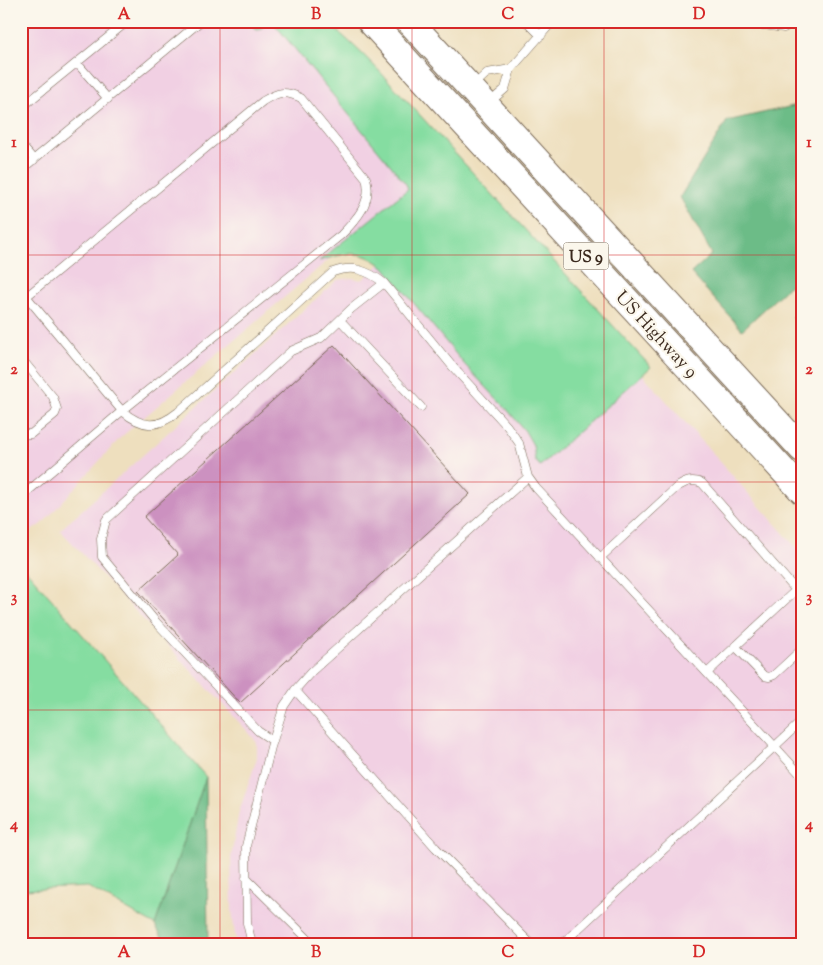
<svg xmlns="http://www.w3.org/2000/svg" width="823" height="965" viewBox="0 0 823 965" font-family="'Sorts Mill Goudy',serif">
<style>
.built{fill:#f1d0e3}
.green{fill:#85dda1;stroke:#608460}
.forest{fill:#6cbc87;stroke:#547352}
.building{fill:#cc91c0}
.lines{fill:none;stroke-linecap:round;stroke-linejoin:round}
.service-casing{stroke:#7a6956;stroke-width:9}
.trunk-casing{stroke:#7a6956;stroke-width:28}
.service{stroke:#fff;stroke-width:8}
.trunk{stroke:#fff;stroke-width:26}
.grid{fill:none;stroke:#d62828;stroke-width:1;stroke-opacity:0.55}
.labels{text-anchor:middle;stroke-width:4.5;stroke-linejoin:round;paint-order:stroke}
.shield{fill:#fbf7ec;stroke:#75685c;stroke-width:1}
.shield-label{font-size:16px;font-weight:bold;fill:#3b2a1e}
.street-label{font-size:18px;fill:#3b2a1e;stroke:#fbf7ec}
.neatline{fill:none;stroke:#d62828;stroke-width:2}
.grid-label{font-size:16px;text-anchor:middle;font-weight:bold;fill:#d62828}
</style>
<rect width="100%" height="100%" fill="#fbf7ec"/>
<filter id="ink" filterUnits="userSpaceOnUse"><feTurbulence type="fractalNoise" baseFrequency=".02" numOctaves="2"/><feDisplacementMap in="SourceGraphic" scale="10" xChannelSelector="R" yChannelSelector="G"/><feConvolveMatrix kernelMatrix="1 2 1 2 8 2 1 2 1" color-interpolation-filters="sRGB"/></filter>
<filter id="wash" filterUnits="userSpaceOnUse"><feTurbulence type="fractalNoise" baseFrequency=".0096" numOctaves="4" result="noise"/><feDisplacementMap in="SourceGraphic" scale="20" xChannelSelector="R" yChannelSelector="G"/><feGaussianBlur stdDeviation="1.12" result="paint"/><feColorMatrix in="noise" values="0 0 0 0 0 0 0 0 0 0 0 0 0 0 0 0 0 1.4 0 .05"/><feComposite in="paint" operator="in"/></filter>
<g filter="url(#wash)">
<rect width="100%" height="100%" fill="#eedfbe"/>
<path class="built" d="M21 21H305L418 186 354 238 121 437 44 522 21 538Z
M472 182 802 554V944H236L232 911 231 858 239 812 257 758V743L251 735 60 530 337 280 352 278 362 280Z"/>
<path class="green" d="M249 21H325C347 38 366 57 385 77L651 367 540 466 535 460 533 445 525 431 505 407 465 365 384 267C359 248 347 253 319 261L408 189 406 184 272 21 268 22 259 30H256Z
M21 564 206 777 155 925 88 887 21 890Z"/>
<path class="forest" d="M802 104V274L742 330 691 273 712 254 680 197 727 121Z
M206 777 208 944H166L155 925Z"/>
<g id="blocks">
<path class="building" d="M334 345 470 494 240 703 138 591 178 555 144 517Z"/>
</g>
</g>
<g filter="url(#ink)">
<use href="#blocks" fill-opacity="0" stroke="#7a6956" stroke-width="1"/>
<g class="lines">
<g class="service-casing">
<path id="service" d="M526 21 541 36
M755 21 756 24 784 28 795 21
M77 63 108 99
M473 86 487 73 511 69
M489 103 505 89 511 69 553 21
M21 108 128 21
M21 145 34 160
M21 170 201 21
M21 290 122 411C143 428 157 429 178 412L333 272C353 265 367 270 384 283L452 366 507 426 519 443 528 477 536 488 802 776
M802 315V316
M340 320 421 407
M21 358 53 397 57 409 55 414 31 434H24L21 432
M21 497 122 411 341 235C357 219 373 202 366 178L301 98C284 90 278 92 263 101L27 296
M600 558 677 487C687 481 692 479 702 483L802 597
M735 646 764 676 769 677 774 675 802 649
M707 673 796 590
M295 690 436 848 531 944
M273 741 258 731 156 622 102 557 101 539 106 520 291 351 321 338 351 309 384 283
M246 878 313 944
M252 944 247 923 246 846 271 747 284 706 295 690 311 672 528 477
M562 944 802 721"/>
</g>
<g class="trunk-casing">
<path id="trunk" d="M370 21 802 491
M409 21 802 449"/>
</g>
<use href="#service" class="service"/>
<use href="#trunk" class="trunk"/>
</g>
</g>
<path class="grid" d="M220 21V944M412 21V944M604 21V944M21 255H802M21 482H802M21 710H802"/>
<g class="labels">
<rect class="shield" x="563.5" y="242.5" width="45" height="27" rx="4"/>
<g class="shield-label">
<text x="586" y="262">US 9</text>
</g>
<g class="street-label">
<text transform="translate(657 334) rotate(47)" y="6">US Highway 9</text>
</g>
</g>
<rect width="823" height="965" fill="none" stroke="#fbf7ec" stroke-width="55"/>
<rect x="28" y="28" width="768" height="910" class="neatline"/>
<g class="grid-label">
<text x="124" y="19">A</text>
<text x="316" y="19">B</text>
<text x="508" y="19">C</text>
<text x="699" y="19">D</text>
<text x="14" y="147">1</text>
<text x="809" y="147">1</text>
<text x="14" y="374">2</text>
<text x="809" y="374">2</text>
<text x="14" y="602">3</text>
<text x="809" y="602">3</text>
<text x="14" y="829">4</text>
<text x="809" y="829">4</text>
<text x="124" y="957">A</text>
<text x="316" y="957">B</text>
<text x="508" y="957">C</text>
<text x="699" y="957">D</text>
</g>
</svg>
